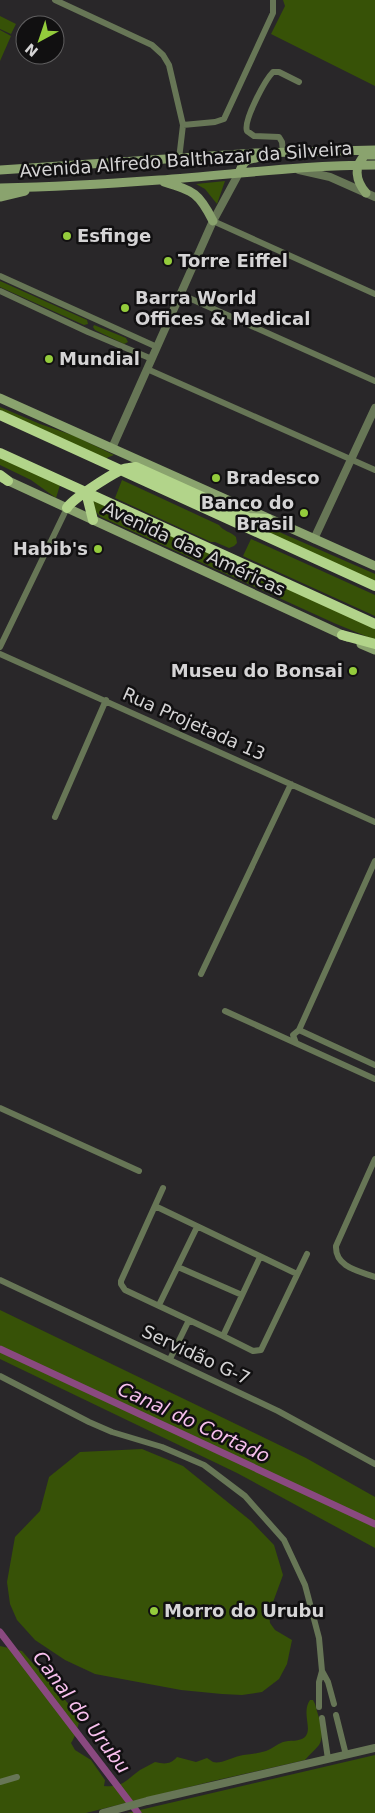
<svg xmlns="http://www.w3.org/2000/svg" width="375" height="1813" viewBox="0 0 375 1813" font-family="'DejaVu Sans',sans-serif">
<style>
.green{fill:#375207}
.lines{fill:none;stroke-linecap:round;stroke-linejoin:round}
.canal{stroke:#8a4980;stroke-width:7}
.minor{stroke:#677656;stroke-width:6}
.tertiary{stroke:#677656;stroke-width:8}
.secondary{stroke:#8aa36e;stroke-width:9}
.trunk{stroke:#b2d48a;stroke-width:10}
.poi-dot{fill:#94cc3c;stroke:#111011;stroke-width:2}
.labels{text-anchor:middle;stroke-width:5;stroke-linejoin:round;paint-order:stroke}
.street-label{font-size:18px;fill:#d5d4d5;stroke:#111011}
.poi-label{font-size:18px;font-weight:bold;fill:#d5d4d5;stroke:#111011;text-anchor:start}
.water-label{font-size:19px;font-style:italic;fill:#f8c0ee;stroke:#111011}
</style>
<rect width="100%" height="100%" fill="#292729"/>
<path class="green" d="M283 0H375V86L271 34 285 6Z
M0 16 16 24 11 34 0 29Z
M0 30 11 36 0 61Z
M225 181 217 204 205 189 196 184Z
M0 281 87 320 88 324 84 325 0 287Z
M94 325 126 338 128 342 124 344 95 330 93 327Z
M0 407 40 424 75 436 114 455 104 459 0 410Z
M0 456 60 485 56 498 31 480 0 465Z
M149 475 375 574V582L266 533Z
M122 480 219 525C223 531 231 532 236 537L237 543 234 546 229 548 215 542H211L115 498Z
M92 500 375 628V640L334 623 101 517 92 508Z
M251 539 375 595V616L243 556Z
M0 1310 306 1458 375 1497V1548L237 1473 0 1359Z
M142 1449 183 1466 251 1521 274 1545 283 1575 269 1613 270 1623 275 1630 292 1640 287 1664 279 1679 262 1692 242 1695 222 1694 181 1690 95 1674 65 1660 35 1640 17 1620 10 1604 7 1582 15 1537 40 1511 49 1477 80 1452Z
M0 1646 22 1651 80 1717C79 1724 75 1738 71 1743L75 1750 91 1760 105 1780 104 1786C123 1788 127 1779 140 1770 145 1767 150 1765 155 1762 164 1764 170 1765 177 1757L196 1762 207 1758C209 1759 211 1761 213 1762 221 1764 231 1758 239 1756 248 1754 257 1754 266 1751 272 1749 277 1744 283 1742 289 1740 300 1742 305 1737 313 1729 301 1713 310 1700H313L315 1704C318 1716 326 1734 319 1745 315 1750 309 1755 305 1760L213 1781 86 1813H0Z
M375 1755V1813H127Z"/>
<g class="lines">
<path class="canal" d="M0 1349 375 1524
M0 1632 138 1813"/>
<path class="minor" d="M55 0 152 45 163 55 169 65 183 125 179 159
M183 125 215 122 224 119 273 13V0
M283 152 282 142 279 137 254 136 247 131C243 121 265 80 273 72H279L299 82
M213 221 375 294
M0 276 157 347
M0 291 88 332 152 359
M180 294 375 381
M147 369 375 470
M0 647 67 508
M0 654 375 822
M55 817 106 700
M201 974 291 784
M225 1011 375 1079
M299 1030 375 861
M296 1043 293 1035 299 1030 375 1065
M0 1108 139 1171
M375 1159 336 1246C335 1267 359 1271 375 1277
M163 1188 121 1281V1284L125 1290 223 1336 260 1257
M155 1206 297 1274
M178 1267 242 1295
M0 1280 278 1411 375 1464
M159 1305 197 1227
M223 1336 253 1351 261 1350 307 1254
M170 1359 189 1320
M0 1376 89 1422 112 1432 162 1447 204 1465 245 1496 284 1540 305 1585 319 1638 322 1671 319 1682V1707
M322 1671 328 1682 334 1704
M336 1715 346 1755
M322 1718 328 1759
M0 1782 17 1777"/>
<path class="tertiary" d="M299 170 330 177 375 197
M112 448 213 221 239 173
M314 539 375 408
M103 1813 147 1801 375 1748"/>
<path class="secondary" d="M0 170 256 153 375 150
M239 173C243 163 245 159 256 158
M164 182C194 191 199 193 213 221
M0 188C53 187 106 184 159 180 231 175 303 165 375 165
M366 193C356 181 353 167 365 155H375
M0 197 25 191
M0 398 375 566
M2 478 347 637
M361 644 375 650"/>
<path class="trunk" d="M0 415 375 586
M0 453 375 624
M0 475 8 481
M86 492 93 520
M67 508C72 499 109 476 121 470 126 468 131 468 136 467L249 518 268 519
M342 635 375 644"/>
</g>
<g class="poi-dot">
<circle cx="67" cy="236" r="5"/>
<circle cx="168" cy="261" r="5"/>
<circle cx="125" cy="308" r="5"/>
<circle cx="49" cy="359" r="5"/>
<circle cx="216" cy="478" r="5"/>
<circle cx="304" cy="513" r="5"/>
<circle cx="98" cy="549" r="5"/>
<circle cx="353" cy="671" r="5"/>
<circle cx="154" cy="1611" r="5"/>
</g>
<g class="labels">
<g class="street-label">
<text transform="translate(186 160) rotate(-4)" y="6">Avenida Alfredo Balthazar da Silveira</text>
<text transform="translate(194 549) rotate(25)" y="6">Avenida das Américas</text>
<text transform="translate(194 724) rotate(24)" y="6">Rua Projetada 13</text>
<text transform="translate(196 1355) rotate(25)" y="6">Servidão G-7</text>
</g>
<g class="poi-label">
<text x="77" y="242">Esfinge</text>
<text x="178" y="267">Torre Eiffel</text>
<text x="135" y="304">Barra World<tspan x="135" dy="21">Offices &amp; Medical</tspan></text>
<text x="59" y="365">Mundial</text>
<text x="226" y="484">Bradesco</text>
<text x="294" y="509" text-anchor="end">Banco do<tspan x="294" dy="21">Brasil</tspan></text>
<text x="88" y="555" text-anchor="end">Habib's</text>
<text x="343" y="677" text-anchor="end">Museu do Bonsai</text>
<text x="164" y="1617">Morro do Urubu</text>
</g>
<g class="water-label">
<text transform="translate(194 1422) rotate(25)" y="7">Canal do Cortado</text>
<text transform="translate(82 1712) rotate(53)" y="7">Canal do Urubu</text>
</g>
</g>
<g transform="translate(40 40) rotate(220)"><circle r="24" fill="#111011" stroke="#5f5e5f"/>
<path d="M0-4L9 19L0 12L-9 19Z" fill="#94cc3c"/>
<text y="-8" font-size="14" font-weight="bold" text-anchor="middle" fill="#d5d4d5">N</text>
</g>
</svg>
